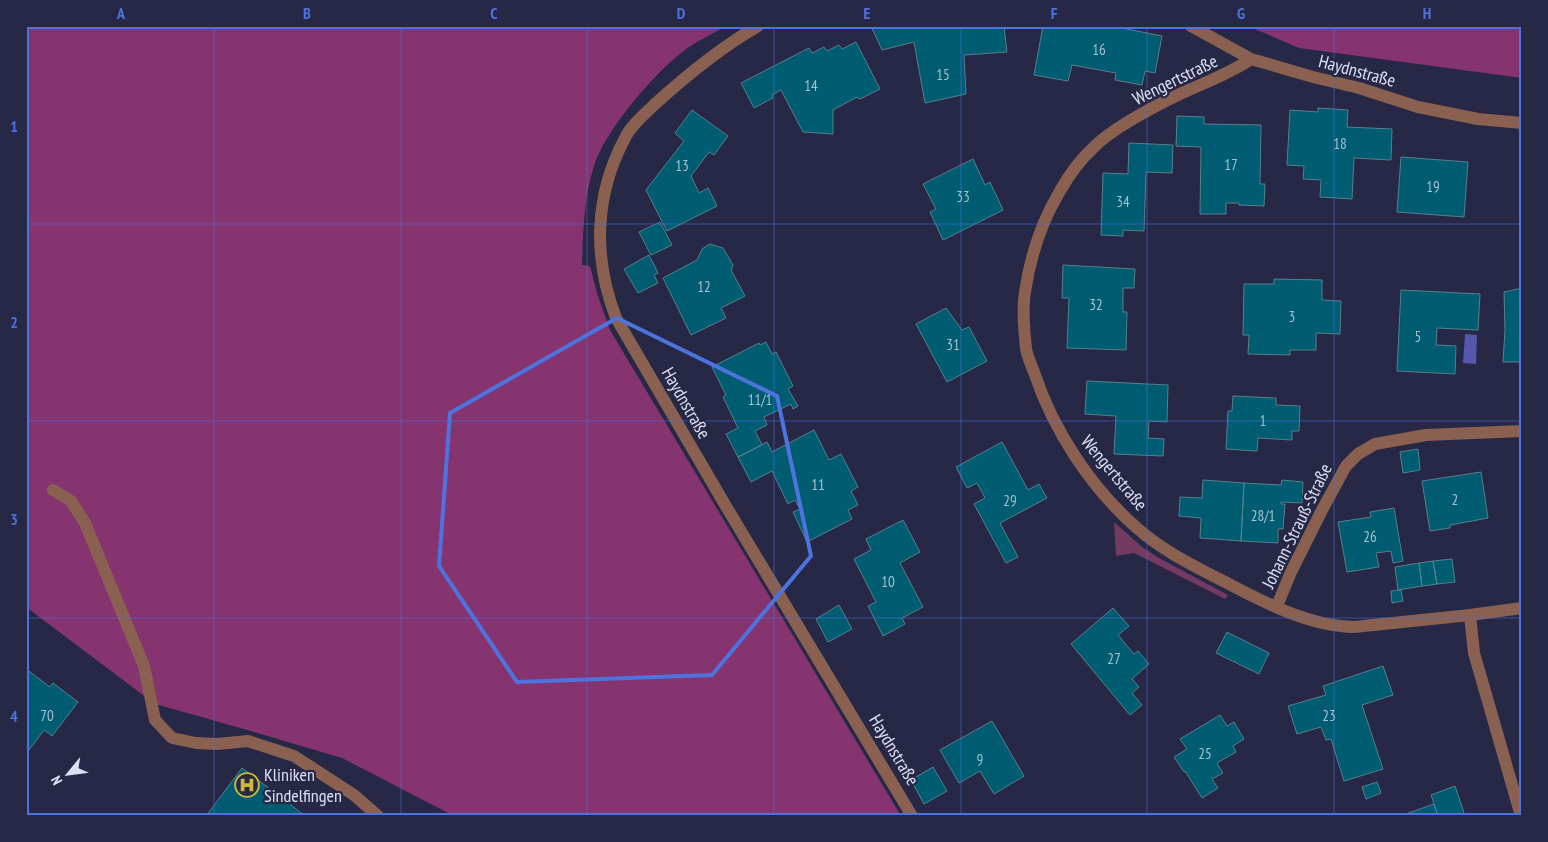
<svg xmlns="http://www.w3.org/2000/svg" width="1548" height="842" viewBox="0 0 1548 842" font-family="'PT Sans Narrow',sans-serif">
<style>
.green{fill:#733b62}
.forest{fill:#86346f}
.water{fill:#5757ad}
.building{fill:#005c71;stroke:#55818f}
.lines{fill:none;stroke-linecap:round;stroke-linejoin:round}
.minor{stroke:#8a6051;stroke-width:12}
.marked{fill:none;stroke:#4d73df;stroke-width:4;stroke-linejoin:round}
.grid{fill:none;stroke:#4d73df;stroke-width:1;stroke-opacity:0.55}
.labels{text-anchor:middle;stroke-width:4.5;stroke-linejoin:round;paint-order:stroke}
.number-label{font-size:15px;fill:#a6c0d3}
.street-label{font-size:18px;fill:#dee1f4;stroke:#262845}
.poi-label{font-size:18px;fill:#dee1f4;stroke:#262845;text-anchor:start}
.neatline{fill:none;stroke:#4d73df;stroke-width:2}
.grid-label{font-size:16px;text-anchor:middle;font-weight:bold;fill:#4d73df}
</style>
<rect width="100%" height="100%" fill="#262845"/>
<path class="green" d="M1114 522 1142 547 1159 558 1228 595 1225 599 1134 553 1116 556Z"/>
<path class="forest" d="M26 26H726C714 33 701 39 689 47 658 68 605 130 594 166 584 197 583 232 582 265L590 266 597 293 610 330 901 816H454L342 758 237 727 155 704 26 607Z
M1248 26H1522V78L1299 48Z"/>
<path class="water" d="M1465 334 1477 335 1476 364 1463 363Z"/>
<path class="building" d="M871 26H1004L1007 52 964 55 966 94 925 103 914 42 882 50Z
M1043 26H1112L1162 36 1155 73 1145 71 1142 85 1115 80 1116 73 1072 65 1068 81 1034 75Z
M856 42 880 89 860 99 857 97 833 110V134L803 132 781 90 772 95 773 98 754 108 741 83 809 48 812 53 824 47 827 51 839 45 842 49Z
M1318 108 1348 110 1347 127 1392 129 1391 160 1354 158 1352 199 1320 197 1321 180 1303 179 1304 166 1287 165 1290 110 1318 112Z
M692 110 728 136 714 155 709 152 691 176 699 193 708 188 717 206 667 231 646 190 684 141 675 133Z
M1177 116 1204 117V124L1261 125 1260 184H1265L1264 206 1239 205V203H1226V214H1200L1201 147 1176 146Z
M1129 143 1173 145 1172 173 1146 172 1144 231 1123 230V236L1101 235 1103 173 1128 174Z
M1401 157 1468 162 1464 217 1397 212Z
M973 159 985 185 990 182 1003 210 943 240 930 212 936 209 923 184Z
M660 222 672 245 651 255 639 232Z
M710 244 723 248 733 265 731 270 745 296 721 308 726 318 691 335 663 278 697 260 702 249Z
M649 255 658 273 654 275 658 283 638 293 624 269Z
M1063 265 1135 269 1134 288H1123V312H1127L1126 350 1067 348 1069 298H1062Z
M1274 279 1322 280V300L1341 301 1340 334 1316 333V350H1290V355L1248 354 1249 335H1243L1244 284H1274Z
M1522 288V362H1503L1505 330 1504 292Z
M1401 290 1480 294 1478 330 1437 328 1436 345 1456 346 1455 374 1397 371Z
M946 308 962 330 969 327 987 361 947 382 916 324Z
M766 342 772 354 776 352 793 386 788 389 798 406 793 409 791 404 764 417 767 425 755 431 762 445 738 457 726 434 738 428 723 397 726 395 712 367 759 343 760 345Z
M1087 381 1168 385 1167 422 1149 421 1148 438 1164 439 1163 456 1114 454 1116 416 1085 414Z
M1233 396 1276 398V405L1300 406 1299 431H1292V440L1258 438 1257 451 1226 449 1228 411H1232Z
M814 430 829 460 841 454 858 487 851 491 858 505 848 510 852 519 807 542 793 512 800 509 795 500 788 504 772 471 751 482 738 457 767 442 772 452Z
M1002 442 1028 490 1039 484 1047 498 1000 523 1018 557 1006 563 974 504 985 498 977 483 967 488 956 467Z
M1418 449 1420 470 1403 473 1400 452Z
M1481 472 1488 518 1450 525V528L1430 531 1422 481Z
M1203 480 1244 483 1241 541 1200 538 1201 518 1179 516 1180 497 1202 498Z
M1282 480 1303 482 1302 503 1281 502V504H1285L1283 529H1278V543L1241 541 1244 483 1281 485Z
M1394 508 1403 561 1393 563 1391 551 1376 553 1379 567 1347 572 1338 522 1371 517 1370 512Z
M903 520 920 552 900 563 923 607 902 618 905 624 883 636 868 606 876 602 854 559 871 550 866 539Z
M1452 559 1455 582 1437 584 1433 561Z
M1433 561 1437 584 1422 586 1419 563Z
M1419 563 1422 586 1398 590 1395 567Z
M1401 590 1403 601 1392 603 1391 591Z
M839 605 852 629 828 642 816 619Z
M1113 608 1129 626 1118 635 1134 654 1138 651 1149 664 1132 679 1139 687 1132 693 1142 705 1130 715 1071 644Z
M1227 632 1269 653 1259 674 1216 653Z
M1383 666 1393 695 1362 705 1383 769 1344 781 1331 739 1326 740 1321 727 1297 734 1288 706 1326 695 1323 686Z
M26 669 50 687 53 683 78 702 52 736 44 730 26 754Z
M1220 715 1227 726 1234 722 1244 739 1233 746 1236 752 1217 763 1223 773 1212 779 1218 788 1202 798 1185 771 1184 772 1174 757 1187 749 1180 739Z
M992 721 1024 776 994 794 980 771 959 783 940 750Z
M933 767 947 791 924 804 911 780Z
M242 768 286 801 305 816H206Z
M1377 782 1381 793 1366 799 1362 787Z
M1455 786 1465 816H1438L1431 795Z
M1434 804 1438 816H1400Z"/>
<g class="lines">
<path class="minor" d="M758 26C720 48 687 75 655 104 645 114 631 125 625 138 594 196 593 258 616 318L727 508 912 816
M1191 26 1251 59 1313 77 1359 88 1418 107 1478 119 1522 123
M1251 59C1229 74 1206 82 1182 93 1155 106 1115 126 1094 147 1081 159 1069 175 1060 191 1042 221 1030 258 1025 292 1022 310 1024 330 1026 348 1027 356 1031 364 1034 372 1053 430 1091 488 1137 528 1164 552 1198 568 1229 584 1267 604 1310 626 1354 627L1470 615 1522 608
M53 490 71 501 85 523 144 666 155 720 172 738 196 743 217 744 248 741 294 756 354 795 378 816
M1277 606 1291 572 1322 510 1346 466 1358 454 1375 444 1426 435 1522 431
M1470 615 1474 653 1521 816"/>
</g>
<path class="marked" d="M617 318 777 396 811 556 712 675 517 682 439 566 450 413Z"/>
<path class="grid" d="M214 26V816M401 26V816M587 26V816M774 26V816M961 26V816M1147 26V816M1334 26V816M26 224H1522M26 421H1522M26 618H1522"/>
<defs>
<g id="hospital-ring" transform="scale(1.25)"><circle r="9.5" fill="#262845" stroke="#cdb938" stroke-width="1.5"/><path d="M-5-5h3v3.5h4V-5h3V5h-3V1.5h-4V5h-3Z" fill="#cdb938"/></g>
</defs>
<g fill-rule="evenodd">
<use href="#hospital-ring" x="247" y="785"/>
</g>
<g class="labels">
<g class="number-label">
<text x="1099" y="55">16</text>
<text x="943" y="80">15</text>
<text x="811" y="91">14</text>
<text x="1340" y="149">18</text>
<text x="1231" y="170">17</text>
<text x="682" y="171">13</text>
<text x="1433" y="192">19</text>
<text x="963" y="202">33</text>
<text x="1123" y="207">34</text>
<text x="704" y="292">12</text>
<text x="1096" y="310">32</text>
<text x="1292" y="322">3</text>
<text x="1418" y="342">5</text>
<text x="953" y="350">31</text>
<text x="760" y="405">11/1</text>
<text x="1263" y="426">1</text>
<text x="818" y="490">11</text>
<text x="1455" y="505">2</text>
<text x="1010" y="506">29</text>
<text x="1263" y="521">28/1</text>
<text x="1370" y="542">26</text>
<text x="888" y="587">10</text>
<text x="1114" y="664">27</text>
<text x="47" y="721">70</text>
<text x="1329" y="721">23</text>
<text x="1205" y="759">25</text>
<text x="980" y="765">9</text>
</g>
<g class="street-label">
<text transform="translate(1357 71) rotate(15)" y="6">Haydnstraße</text>
<text transform="translate(1175 80) rotate(-26)" y="6">Wengertstraße</text>
<text transform="translate(686 403) rotate(60)" y="6">Haydnstraße</text>
<text transform="translate(1114 473) rotate(50)" y="6">Wengertstraße</text>
<text transform="translate(1297 526) rotate(-64)" y="6">Johann-Strauß-Straße</text>
<text transform="translate(894 750) rotate(59)" y="6">Haydnstraße</text>
</g>
<g class="poi-label">
<text x="264" y="781">Kliniken<tspan x="264" dy="21">Sindelfingen</tspan></text>
</g>
</g>
<rect width="1548" height="842" fill="none" stroke="#262845" stroke-width="55"/>
<g transform="translate(68 774) rotate(241)" stroke="#262845" stroke-width="4" paint-order="stroke">
<path d="M0-4L9 19L0 12L-9 19Z" fill="#dee1f4"/>
<text y="-8" font-size="14" font-weight="bold" text-anchor="middle" fill="#dee1f4">N</text>
</g>
<rect x="28" y="28" width="1492" height="786" class="neatline"/>
<g class="grid-label">
<text x="121" y="19">A</text>
<text x="307" y="19">B</text>
<text x="494" y="19">C</text>
<text x="681" y="19">D</text>
<text x="867" y="19">E</text>
<text x="1054" y="19">F</text>
<text x="1241" y="19">G</text>
<text x="1427" y="19">H</text>
<text x="14" y="132">1</text>
<text x="14" y="328">2</text>
<text x="14" y="525">3</text>
<text x="14" y="722">4</text>
</g>
</svg>
